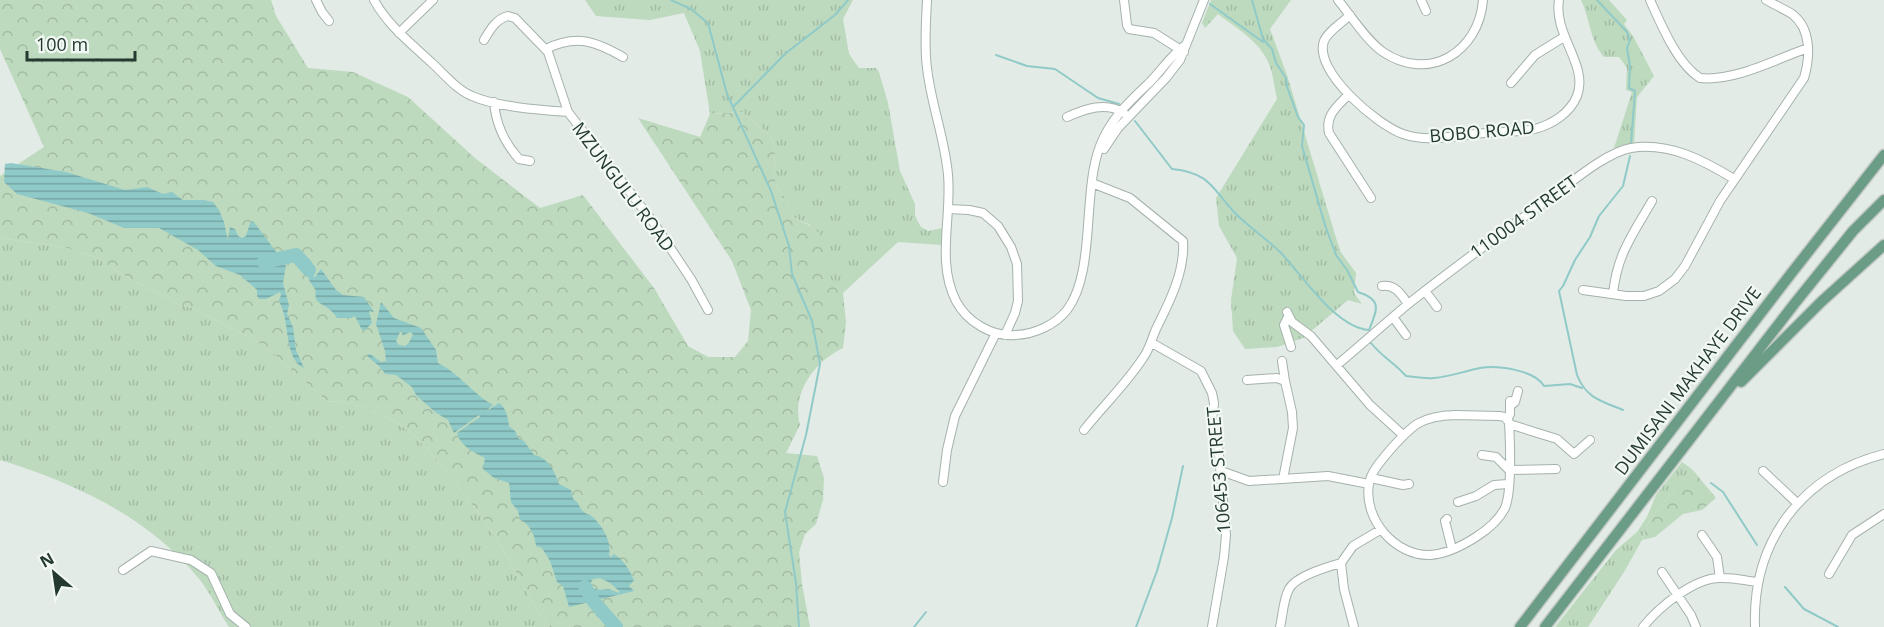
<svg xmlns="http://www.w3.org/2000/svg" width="1884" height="627" viewBox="0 0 1884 627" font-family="'Open Sans',sans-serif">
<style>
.grass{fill:url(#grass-tufts)}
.forest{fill:url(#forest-crowns)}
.water{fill:url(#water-rules);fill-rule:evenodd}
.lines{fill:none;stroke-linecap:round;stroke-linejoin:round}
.stream{stroke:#90cac8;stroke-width:2}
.river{stroke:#90cac8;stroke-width:14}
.minor-casing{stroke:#a5b2ab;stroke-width:10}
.major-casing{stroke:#c2c8c5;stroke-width:13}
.minor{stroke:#fff;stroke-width:8}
.major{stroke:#6b9c86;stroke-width:10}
.labels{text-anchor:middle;stroke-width:4.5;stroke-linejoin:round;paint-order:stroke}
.street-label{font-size:18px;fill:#243a30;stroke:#f2f8f4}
</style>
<defs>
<pattern id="grass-tufts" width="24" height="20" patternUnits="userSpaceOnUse" patternTransform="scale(1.5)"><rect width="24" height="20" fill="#bddabf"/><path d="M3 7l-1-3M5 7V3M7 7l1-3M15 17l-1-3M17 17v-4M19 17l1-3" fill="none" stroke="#a2bca4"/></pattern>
<pattern id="forest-crowns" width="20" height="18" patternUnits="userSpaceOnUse" patternTransform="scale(1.5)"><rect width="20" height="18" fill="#bddabf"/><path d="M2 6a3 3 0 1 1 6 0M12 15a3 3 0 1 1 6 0" fill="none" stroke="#a2bca4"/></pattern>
<pattern id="water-rules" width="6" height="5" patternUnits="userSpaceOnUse" patternTransform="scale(1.5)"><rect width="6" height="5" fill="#90cac8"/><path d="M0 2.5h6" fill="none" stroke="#75a5a3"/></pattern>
</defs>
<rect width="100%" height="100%" fill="#e2ebe5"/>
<path class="grass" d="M585 0H853L843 19 849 54 859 68H876L879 72 888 103 900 171 915 204V215L918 222 921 227 928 231 943 228 941 245 898 242 843 293 833 285 828 275 824 243 810 225 789 215 788 201 777 188 774 174 775 147 770 135 742 112 710 114 700 51 684 13 650 20 596 16Z
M1211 0H1291L1270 29 1287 75 1340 251 1356 273 1354 293 1362 304 1348 300 1303 338 1277 347 1245 349 1233 331 1231 300 1237 258 1219 226 1216 198 1277 99C1274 86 1273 69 1266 58 1256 39 1235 27 1218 14L1205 28 1202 23Z
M1581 0H1609L1627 20 1624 24 1633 36 1654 76 1637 97 1634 144 1614 148 1632 92 1626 90 1627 68 1619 57H1604C1590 41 1590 19 1581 0Z
M0 238 68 248 95 257 134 281 178 304 192 308 265 346 327 401 342 402 371 410 398 423 413 434 436 459 482 517 507 556 536 609 550 627H229C219 612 211 594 200 580 149 517 75 483 0 460Z
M1682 462 1692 469 1650 519 1642 540 1624 572 1588 627H1555L1616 550 1637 532 1647 517 1656 495Z"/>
<path class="forest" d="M0 0H271L276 16 308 68 353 72 408 97 475 158 540 208 583 195 654 288 688 346 708 357H735L748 341 751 310 732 261 638 118 700 137 710 114 742 112 770 135 775 147 774 174 777 188 788 201 790 215C800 222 814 225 821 236 834 257 818 271 843 293L846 322 843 348C815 361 791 393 800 425L786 453 817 456 824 478 823 500 816 524 805 534 799 552 802 584 810 627H550L536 609 507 556 482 517 436 459 413 434 398 423 371 410 342 402 327 401 265 346 192 308 178 304 134 281 95 257 68 248 0 238V176L44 147 0 49Z
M1692 469 1716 498 1702 510 1683 514 1655 537 1642 540 1650 519Z"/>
<path class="water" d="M11 163 66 172 125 190 147 187 163 194 172 192 183 200H204L213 202 219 210 224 222 228 241 230 227 235 229 238 236 242 238 246 236 250 223 253 221 286 265 283 283 289 305 287 314 293 327 296 350 304 368C288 362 288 333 285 319 284 313 281 306 279 300L281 295 280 292 266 299H259L257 296V290L240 275 216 266 198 250 159 228H124L88 213 17 194 4 182 5 164Z
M303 253 312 262 314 278 321 269 336 290 343 295 364 297 374 312 369 311 372 323 365 330H362L355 316 351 318H337C335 315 333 312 330 310 323 303 313 304 316 291L309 280 306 266 298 257Z
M381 302 394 318 421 328 436 350 438 363C459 373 473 394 493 405L487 410V411L499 403C506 407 508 418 509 426L515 431 519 439 524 441 534 455C548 457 555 472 559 484L571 490 573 499C579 503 578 504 581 509 583 513 589 514 593 517 603 527 612 542 609 555L611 557 614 554C624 560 629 569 634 580L629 586 634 591 569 607 563 586 557 582 550 561 542 548 536 546C535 535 530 525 520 519L518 511 511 502 509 483 494 478 483 469 485 458C474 452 460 446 457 433L480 417 479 415 454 433 448 420 435 412 416 395 412 387 396 375 385 374C381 365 372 362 367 355L370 354 381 362 386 361 385 351 376 324ZM400 332H403L402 336 410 332 413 334 409 343 405 346 399 345 396 341ZM600 578 610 583 619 591V593L609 589 600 590 591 588 590 584 593 579Z"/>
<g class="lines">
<path class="stream" d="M671 0 691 9 708 23 727 94 771 191 789 246 792 274 812 321 820 364 806 435 785 512 796 583 799 627
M1597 0 1627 32 1630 40 1627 48 1630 66 1629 88 1635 91 1631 144
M1210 4 1263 42
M996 55 1027 66 1055 69 1098 98 1119 104
M733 107 786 53 835 15 848 0
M1135 121 1172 169C1211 173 1212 189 1236 214 1250 228 1267 239 1281 253 1303 276 1336 328 1369 330 1377 310 1383 300 1358 292L1347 270 1336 255 1325 225 1302 146 1304 125 1298 117 1287 87 1286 78 1276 63 1272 49 1263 39 1252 0
M1371 343C1382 357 1395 363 1406 376 1415 377 1425 379 1434 378 1449 377 1465 371 1480 368 1497 365 1535 370 1544 386L1570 384 1582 388
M1623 410C1601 401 1586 398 1577 375L1559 291 1563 286 1575 260 1590 237 1599 216 1623 186 1630 156
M1711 483 1723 492 1757 545
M1785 587 1804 609 1838 627
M914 627 926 612
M1136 627 1157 571 1172 518 1183 466"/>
<path class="river" d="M264 262 296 255 309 270
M585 587 594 602 616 627"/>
<g class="minor-casing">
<path id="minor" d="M316 0 322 12 329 21
M374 0C388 26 412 44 433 64 445 75 457 90 472 96 497 107 541 110 568 112L653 222 691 279 708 310
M927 0C926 23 924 46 927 68 931 104 945 139 948 175 952 217 936 262 956 301 967 322 992 337 1016 335 1035 334 1055 325 1067 310 1096 272 1082 192 1100 146 1110 119 1130 101 1150 82 1160 72 1173 53 1184 46
M1124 0 1127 25 1129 29 1154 33 1184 52
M1338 0C1351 16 1367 41 1383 52 1429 83 1479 52 1483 0
M1421 0 1426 11
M1650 0C1661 24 1677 64 1700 78 1734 82 1776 59 1808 48
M1350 15C1342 23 1328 31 1324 41 1313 71 1377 125 1403 134 1428 143 1459 135 1485 133 1501 131 1519 133 1535 129 1553 124 1570 113 1577 96 1589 65 1553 35 1559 0
M399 33 433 0
M484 40C490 30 496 19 508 16L515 18 548 52 568 112
M546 49C576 34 595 41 623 57
M1511 83 1535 55 1564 37
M1348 95C1337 107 1325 115 1329 133L1371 198
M494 102C496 125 504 142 519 159L530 161
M1067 117C1085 109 1106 101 1124 113
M1104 149 1118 128 1166 78 1180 60 1204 0
M948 209 969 210 983 213 998 226 1011 247 1017 264 1018 301 1015 313 1005 335
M1382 286C1395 284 1401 294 1408 304
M1583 290 1626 296H1644L1659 291 1675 279 1685 266 1720 201 1804 78C1810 58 1812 29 1792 14 1784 9 1775 5 1766 0
M1425 291 1437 307
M1613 294C1617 254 1633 234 1652 201
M1287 312 1292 322 1311 336 1370 405 1403 435
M1288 317 1284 325 1291 347
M1393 317 1406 335
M1152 343 1201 371 1212 393 1214 403 1212 421 1218 444 1226 535 1224 557 1212 627
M1282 361 1285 381
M1337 365C1361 345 1383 325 1407 305 1453 268 1502 233 1550 198 1572 182 1605 153 1631 148 1669 142 1703 160 1734 179
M1247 380 1277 378 1285 381 1292 412 1293 428 1283 479
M1510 406 1515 402 1518 391
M1455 415 1499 416 1505 417 1509 422C1510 441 1512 491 1505 508 1499 520 1487 530 1476 537 1462 546 1446 554 1430 555 1395 556 1363 519 1369 484 1371 471 1382 460 1390 450 1412 425 1421 416 1455 415Z
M1507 420 1510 414V401
M1509 424 1557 439 1574 454 1590 440
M1084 430C1103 406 1126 384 1143 358 1151 347 1152 336 1158 325 1171 299 1185 270 1183 241L1130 198 1092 183
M1482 455 1496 457 1509 470 1556 469
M1221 471 1249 481 1328 476 1369 484
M1763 471 1797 503
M1371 478 1403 485 1409 484
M943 482 947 450 955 416 996 333
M1458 502 1476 496 1494 485 1508 484
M1447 519 1445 521 1452 549
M1702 535 1717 557 1720 578
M123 570 151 551 191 560 211 573 230 614 246 627
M1662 572 1691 615 1696 627
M1829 574 1852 535 1884 514
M1280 627C1283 615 1283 600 1289 589 1296 576 1327 567 1341 563
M1354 627 1344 589 1341 563 1353 546 1380 530
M1643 627C1659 607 1694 578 1720 578 1733 577 1746 581 1758 582
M1755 627C1752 542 1801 475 1884 454"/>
</g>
<g class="major-casing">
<path id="major" d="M1741 382 1821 302 1884 245
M1520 627 1790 275 1884 155
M1545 627 1795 303 1853 231 1884 200"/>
</g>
<use href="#minor" class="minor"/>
<use href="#major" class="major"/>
</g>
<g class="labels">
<g class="street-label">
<text transform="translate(1482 132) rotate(-5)" y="6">BOBO ROAD</text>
<text transform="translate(623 187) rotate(53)" y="6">MZUNGULU ROAD</text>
<text transform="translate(1524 217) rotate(-36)" y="6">110004 STREET</text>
<text transform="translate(1688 381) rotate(-53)" y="6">DUMISANI MAKHAYE DRIVE</text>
<text transform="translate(1219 470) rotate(-95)" y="6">106453 STREET</text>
</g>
</g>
<g transform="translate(54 573) rotate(331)" stroke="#f2f8f4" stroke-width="4.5" paint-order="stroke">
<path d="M0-4.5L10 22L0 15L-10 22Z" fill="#243a30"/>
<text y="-9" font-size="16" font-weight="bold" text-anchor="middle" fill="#243a30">N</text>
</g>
<path d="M27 51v9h108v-9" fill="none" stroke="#243a30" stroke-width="3"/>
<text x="36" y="51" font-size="18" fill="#243a30" stroke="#f2f8f4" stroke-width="4.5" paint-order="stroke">100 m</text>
</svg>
